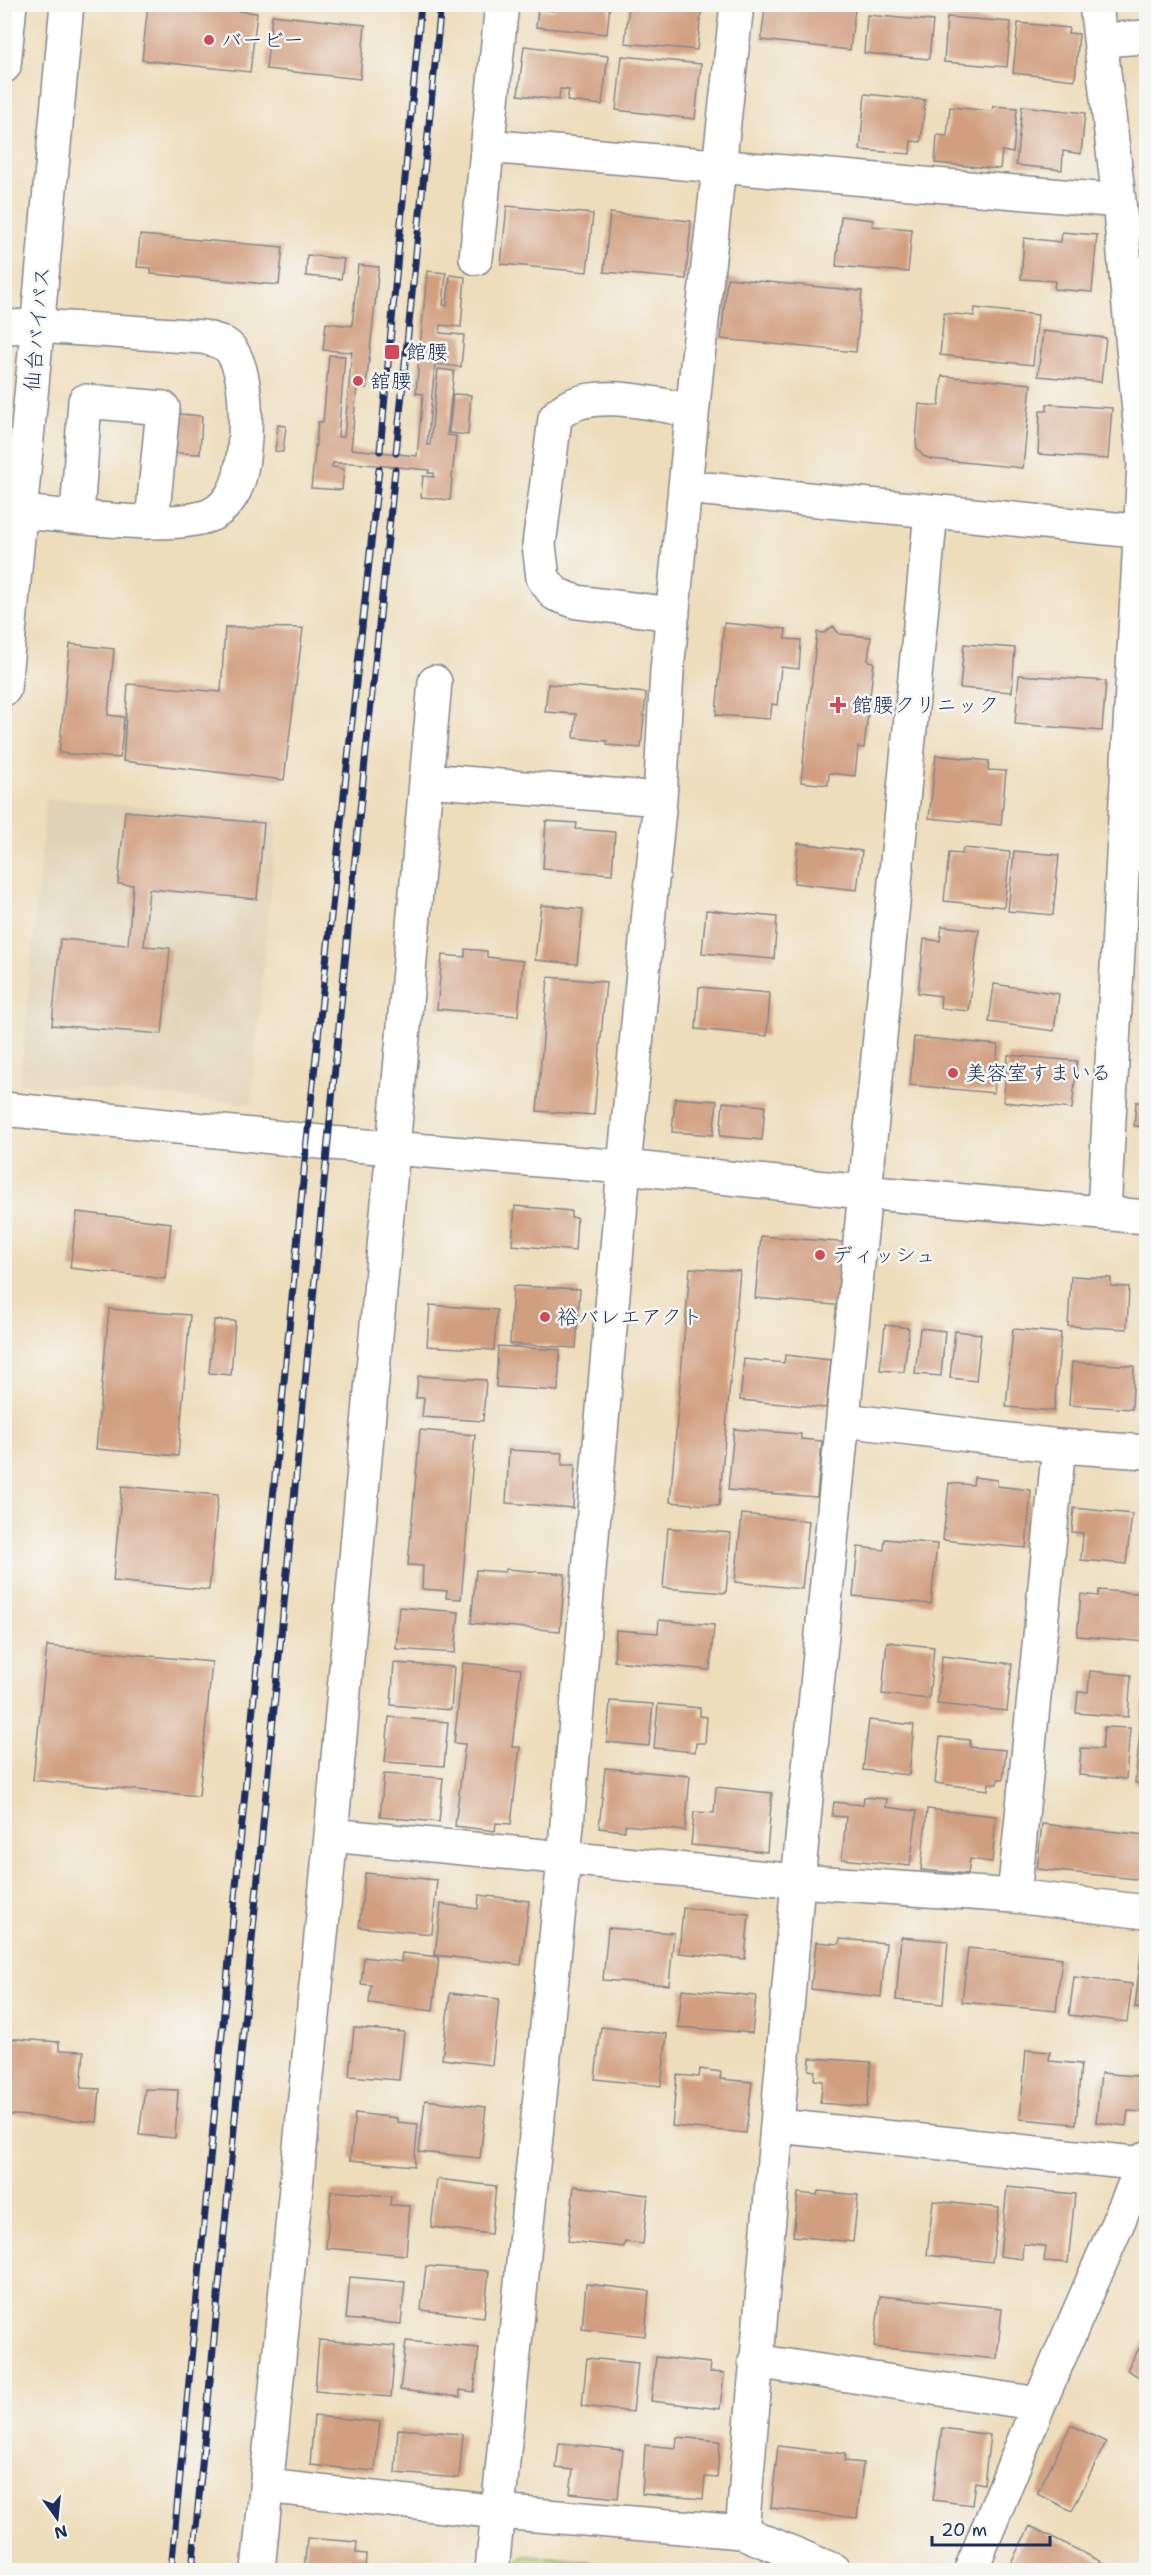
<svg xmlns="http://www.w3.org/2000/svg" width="1151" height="2575" viewBox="0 0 1151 2575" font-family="'Shantell Sans','Klee One',sans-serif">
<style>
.built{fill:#e0d2b6}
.green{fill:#b6ca6e;stroke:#687c66;stroke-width:1.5}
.building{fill:#d19f80}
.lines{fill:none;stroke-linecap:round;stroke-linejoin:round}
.minor-casing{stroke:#84868c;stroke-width:36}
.major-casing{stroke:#84868c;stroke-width:36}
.highway-casing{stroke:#84868c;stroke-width:36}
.minor{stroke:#fff;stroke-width:33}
.major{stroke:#fff;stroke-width:33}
.highway{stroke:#fff;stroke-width:33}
.rail-casing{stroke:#1b2f5e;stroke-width:7}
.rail{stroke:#f6f6f2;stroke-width:4.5;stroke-dasharray:14;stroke-linecap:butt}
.poi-dot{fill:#d1495b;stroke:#f6f6f2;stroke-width:2}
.labels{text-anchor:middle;stroke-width:5;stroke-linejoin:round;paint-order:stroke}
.poi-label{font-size:21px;fill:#1b2f5e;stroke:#f6f6f2;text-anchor:start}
.street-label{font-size:21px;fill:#1b2f5e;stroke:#f6f6f2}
</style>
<rect width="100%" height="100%" fill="#f6f6f2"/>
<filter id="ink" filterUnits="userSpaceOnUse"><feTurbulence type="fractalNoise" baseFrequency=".0167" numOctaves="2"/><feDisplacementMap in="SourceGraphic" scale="12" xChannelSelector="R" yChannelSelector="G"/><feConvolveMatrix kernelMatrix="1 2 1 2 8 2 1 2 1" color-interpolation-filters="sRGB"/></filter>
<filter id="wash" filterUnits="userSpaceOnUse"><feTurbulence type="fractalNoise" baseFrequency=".008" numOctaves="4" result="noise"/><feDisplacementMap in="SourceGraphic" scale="24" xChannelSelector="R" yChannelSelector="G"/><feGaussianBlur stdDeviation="1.35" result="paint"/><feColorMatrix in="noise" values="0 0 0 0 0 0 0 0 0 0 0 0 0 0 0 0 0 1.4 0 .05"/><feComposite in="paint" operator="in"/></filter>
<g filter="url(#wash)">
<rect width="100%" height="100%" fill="#edb"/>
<path class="built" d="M46 798 277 819 251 1104 20 1083Z"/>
<path class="green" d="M524 2555 653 2570H505Z"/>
<g id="blocks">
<path class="building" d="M148 4H173L257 13 250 72 142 60Z
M555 4H610L607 34 536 27 538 9 554 11Z
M629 4H702L697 50 625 43Z
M792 4H832V7L855 10 850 50 761 40 765 8 792 11Z
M272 15 365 25 360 79 266 69Z
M867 15 933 21 929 59 864 53Z
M947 17 1011 22 1007 67 944 62Z
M1018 23 1069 28 1068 33 1079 34 1075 80 1013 73Z
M524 46 608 56 602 105 567 101 569 90 560 89 559 100 518 95Z
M622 56 701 64 695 119 616 110Z
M865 94 925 100 921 142 911 141 910 154 860 150Z
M993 106 1017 108 1013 153 1002 151 1000 169 935 163 937 135 947 136 950 107 992 111Z
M1022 106 1085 113 1081 154 1063 151 1062 170 1016 165Z
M507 206 593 214 587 272 501 264Z
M610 213 691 221 686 279 604 272Z
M841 216 873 220 872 226 912 229 908 272 836 266Z
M1062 232 1097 235 1092 292 1054 289 1055 281 1021 279 1024 238 1061 242Z
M140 235 283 247 279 285 151 274V268L137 267Z
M307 255 344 259 341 279 306 276Z
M358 265 379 267 366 388 357 387 351 449 417 456 423 394 416 393 427 271 446 273 443 305 447 306 450 275 465 277 461 327 441 325 440 333 464 335 461 367 435 364 427 445H430L438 369 454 371 447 435 456 436 450 500 421 497 423 476 434 477V473H428L429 470 353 463H333L332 467 344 469 342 490 311 488 318 422H323L329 355 345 356 338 437H344L352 352 323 350 326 323 352 326Z
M727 278 862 291 856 352 721 339Z
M975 308 1038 315 1033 365 940 355 944 313 974 316Z
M1043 331 1106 338 1101 382 1038 376Z
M942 376 1031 384 1023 468 931 459 923 456 917 448 916 440 919 404 939 406Z
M453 394 471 395 468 435 449 433Z
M1047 404 1112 408 1108 459 1038 454 1040 411H1047Z
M178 414 202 416 200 454 176 453Z
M278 425 286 426 283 452 275 451Z
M724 623 786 629 785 639 801 640 799 669 781 667 777 705 772 704 770 719 716 715Z
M833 626 839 634 871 637 868 661 874 662 864 748 858 747 855 776 829 773 828 785 801 782 817 632 824 633Z
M225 627 303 628 284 780 123 761 128 684 221 692Z
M70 644 114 649 108 715 124 717 120 758 59 753Z
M964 644 1015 648 1012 692 960 688Z
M1019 675 1106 681 1102 731 1015 724Z
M548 684 646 693 641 748 607 745V741L574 738 576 714 545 712Z
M936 755 989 761 988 770 1006 771 1001 825 929 818Z
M125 811 264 823 257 899 149 889 144 946 170 948 162 1034 52 1025 60 939 128 945 133 885 118 884Z
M546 821 577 823 576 829 615 832 612 874 543 869Z
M798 843 862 851 857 890 794 883Z
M963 848 1010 852 1004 907 944 901 949 853 962 854Z
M1014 851 1059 855 1053 915 1008 911Z
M541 905 583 909 577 964 535 960Z
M706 910 777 917 774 959 702 953Z
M942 926 979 930 969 1011 940 1008 941 996 918 993 924 939 940 941Z
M465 949 487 951V957L523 961 518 1016 437 1009 442 955 465 957Z
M548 977 606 982 594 1115 537 1111Z
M994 984 1059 994 1054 1031 989 1022Z
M699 987 770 993 767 1036 696 1029Z
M914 1037 998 1045 994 1093 910 1085Z
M1008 1055 1077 1061 1072 1109 1003 1102Z
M675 1098 717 1101 713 1135 672 1132Z
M723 1102 765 1106 762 1140 720 1136Z
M1136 1102 1146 1103V1127L1134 1126Z
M515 1206 571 1211V1217L577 1218 575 1251 512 1245Z
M77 1212 171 1223 165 1279 70 1268Z
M761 1236 851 1243 846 1306 755 1298Z
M690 1268 740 1271 719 1506 670 1502Z
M1071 1276 1111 1278V1286L1129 1287 1127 1329 1068 1326Z
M513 1286 580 1289 576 1348 510 1344Z
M430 1305 497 1310 494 1350 427 1346Z
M109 1309 190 1315 178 1456 96 1449Z
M214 1320 235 1321 231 1375 209 1373Z
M885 1325 909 1328 904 1372 880 1370Z
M920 1328 945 1331 941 1376 915 1374Z
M1013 1329 1061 1333 1054 1411 1006 1407Z
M955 1331 981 1334 976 1381 950 1378Z
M498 1346 560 1350 558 1391 496 1387Z
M785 1355 831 1360 826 1408 740 1400 744 1359 784 1363Z
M1072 1362 1134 1366 1132 1409 1069 1405Z
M418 1376 486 1380 483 1421 422 1417 424 1398H416Z
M734 1429 801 1434V1439L822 1441 817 1497 728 1490Z
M420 1430 475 1435 461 1599 446 1598 447 1591 422 1589 423 1566 408 1565Z
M509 1450 563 1453 562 1465H575L573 1508 506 1503Z
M974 1477 997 1480V1486L1031 1490 1026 1548 943 1540 949 1483 973 1485Z
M122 1486 218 1495 209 1590 113 1581Z
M1074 1508 1132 1514 1126 1564 1081 1560 1083 1533 1072 1532Z
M742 1514 809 1521 802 1589 735 1582Z
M668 1528 731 1533 726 1593 663 1588Z
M885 1539 937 1544 931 1604 853 1596 858 1547 884 1550Z
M506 1569 565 1574 560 1631 471 1623 476 1570 505 1572Z
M1099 1590 1146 1594V1642L1077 1636 1081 1594 1098 1596Z
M399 1607 459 1612 455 1653 396 1649Z
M659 1620 714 1625 710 1670 614 1661 616 1630 658 1633Z
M887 1642 934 1647 929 1699 882 1694Z
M47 1646 212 1662 199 1796 33 1780Z
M942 1656 1012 1664 1007 1711 937 1704Z
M394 1663 454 1667 451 1710 391 1705Z
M463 1663 521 1669 512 1747H520L511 1824 496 1823 495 1831 455 1826 465 1744 454 1743Z
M1090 1671 1131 1675 1128 1717 1076 1713 1078 1692H1088Z
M1145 1683H1146V1784L1135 1783Z
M610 1701 653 1704 649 1746 607 1742Z
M658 1704 700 1708V1716L707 1717 705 1743H696L695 1752 654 1748Z
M389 1717 448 1722 444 1766 385 1762Z
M869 1720 914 1725 909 1775 863 1770Z
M1104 1727 1130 1728 1126 1779 1079 1775 1081 1748 1102 1749Z
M940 1737 970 1740V1747L1006 1750 1003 1779H998L997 1784 989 1783 988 1790 935 1783Z
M605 1768 690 1776 685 1831 625 1825V1831L599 1828Z
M384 1774 443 1778 439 1822 380 1817Z
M716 1787 772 1793 767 1852 691 1845 694 1812 714 1813Z
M864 1797 887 1799 886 1807 917 1811 910 1866 842 1859 846 1817 832 1816 834 1802 863 1805Z
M927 1809 996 1816 992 1862 970 1859 968 1874 921 1870Z
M1042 1824 1146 1835V1880L1037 1869Z
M365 1873 437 1880 432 1934 359 1927Z
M479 1895 529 1901 521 1965 435 1955 441 1904 478 1909Z
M683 1908 749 1914 745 1959 679 1953Z
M608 1928 674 1933 669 1985 603 1980Z
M901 1937 948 1941 943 2004 896 2000Z
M840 1939 886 1943 881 1997 811 1989 816 1942 839 1944Z
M1142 1944H1146V2009L1135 2008Z
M968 1948 1062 1958 1056 2011 962 2002Z
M402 1953 439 1957 433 2011 369 2003 371 1985 361 1984 364 1957 401 1962Z
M1074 1977 1132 1984 1127 2022 1069 2015Z
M682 1989 756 1996 752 2033 678 2027Z
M450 1993 499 1999 492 2065 442 2059Z
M601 2027 667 2034 661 2086 595 2079Z
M354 2028 404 2032 399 2080 349 2076Z
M4 2038 59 2042V2050L84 2051 81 2088 100 2089 97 2122 4 2114Z
M1026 2050 1050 2052 1049 2061 1081 2064 1076 2124 1020 2119Z
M810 2058 871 2062 867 2107 820 2103 823 2081 814 2080 815 2071 809 2070Z
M700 2069 721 2072 720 2079 752 2082 746 2133 672 2126 677 2075 699 2077Z
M1101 2073 1146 2077V2112L1128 2111 1126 2126 1096 2122Z
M145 2089 178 2090 175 2138 139 2135Z
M425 2100 486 2107 480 2158 419 2152Z
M355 2113 397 2118V2122L418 2124 414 2166 350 2160Z
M437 2179 496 2186 491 2234 431 2227Z
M574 2186 648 2195 643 2244 625 2242 624 2247 568 2241Z
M1007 2187 1075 2194 1068 2263 1044 2261 1046 2246 1023 2244 1022 2259 1000 2256Z
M331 2191 391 2196 390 2205 410 2206 406 2255 326 2248Z
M818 2191 858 2195 853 2242 793 2236 798 2193 817 2195Z
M933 2201 999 2208 992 2262 927 2255Z
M426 2266 489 2271 484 2317 421 2310Z
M350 2277 405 2282 401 2324 346 2319Z
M586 2284 649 2291 645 2336 582 2329Z
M880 2296 1002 2308 997 2359 874 2347Z
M1146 2336V2381L1127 2370Z
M319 2340 395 2346 391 2397 315 2391Z
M406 2341 479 2348 474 2392 460 2390V2397L400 2390Z
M656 2357 710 2363 709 2372 724 2373 720 2409 651 2401Z
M587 2358 638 2363 633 2412 582 2406Z
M314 2416 380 2422 375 2471 310 2465Z
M1071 2425 1106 2442 1072 2511 1037 2494Z
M942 2428 990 2435 984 2484 975 2482 972 2505 933 2500Z
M398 2429 463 2434 459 2478 395 2473Z
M677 2437 720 2441 717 2478 705 2477 703 2499 642 2494 645 2445 676 2448Z
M559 2443 623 2450 618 2498 570 2493 573 2470 556 2468Z
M778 2446 845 2454 844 2461 863 2463 857 2518 771 2508Z
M1030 2526 1118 2570H1007Z
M307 2538 357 2542 356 2553 366 2554 365 2570H304Z"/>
</g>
</g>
<g filter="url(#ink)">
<use href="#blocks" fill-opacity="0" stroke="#84868c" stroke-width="1.5"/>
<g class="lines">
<g class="minor-casing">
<path id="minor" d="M1096 4 1119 201 1144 464 1104 1212
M1100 40 1146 37
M487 146 1119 201
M476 258 502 4
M685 487 1146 532
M21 512C63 515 184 533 216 512 228 504 237 489 240 475 247 444 250 376 231 350 224 341 213 340 203 337L38 326
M77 516 85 401 163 408 152 522
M673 614 577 602 555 594 543 578 539 545 555 418C582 384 656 404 692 411
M426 780 660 799
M4 1109 330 1143 624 1167 863 1192 1146 1217
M844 1420 1059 1446 1146 1452
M331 1835 798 1881 1014 1896 1146 1912
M1014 1896 1059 1446
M778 2126 1144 2164
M755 2361 1039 2404
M266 2486 498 2512 742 2532 833 2570
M742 2532 798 1881 931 512
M258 2570 331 1835 435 682
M492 2570 564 1859 624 1167 660 799 667 671 696 375 737 4
M971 2570 1039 2404 1146 2158"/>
</g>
<g class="major-casing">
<path id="major" d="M4 327 38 326"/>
</g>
<g class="highway-casing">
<path id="highway" d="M4 66 10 4
M4 689 67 4"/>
</g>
<use href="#minor" class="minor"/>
<use href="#major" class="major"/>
<use href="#highway" class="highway"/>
<g class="rail-casing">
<path id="rail" d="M380 451 421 4
M396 453 441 4
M171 2570 307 1140 379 469
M192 2570 354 868 395 470"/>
</g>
<use href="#rail" class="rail"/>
</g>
</g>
<g class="poi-dot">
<circle cx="209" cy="40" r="6"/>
<rect x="384" y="344" width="16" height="16" rx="3"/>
<circle cx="358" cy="381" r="6"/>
<path d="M835 696h6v6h6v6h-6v6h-6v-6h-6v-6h6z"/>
<circle cx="953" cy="1073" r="6"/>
<circle cx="820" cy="1255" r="6"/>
<circle cx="545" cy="1317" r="6"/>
</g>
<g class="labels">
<g class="poi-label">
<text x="221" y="47">バービー</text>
<text x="406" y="359">館腰</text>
<text x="370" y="388">舘腰</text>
<text x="852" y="712">館腰クリニック</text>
<text x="965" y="1080">美容室すまいる</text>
<text x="832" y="1262">ディッシュ</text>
<text x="557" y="1324">裕バレエアクト</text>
</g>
<g class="street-label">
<text transform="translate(37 329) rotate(-85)" y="7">仙台バイパス</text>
</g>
</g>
<rect width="1151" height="2575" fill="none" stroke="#f6f6f2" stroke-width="24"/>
<g transform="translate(57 2518) rotate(165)" stroke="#f6f6f2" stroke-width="4.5" paint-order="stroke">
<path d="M0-4.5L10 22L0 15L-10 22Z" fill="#1b2f5e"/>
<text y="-9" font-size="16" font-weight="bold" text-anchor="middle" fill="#1b2f5e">N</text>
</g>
<path d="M932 2536v9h118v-9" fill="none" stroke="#1b2f5e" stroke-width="3"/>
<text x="941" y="2536" font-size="18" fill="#1b2f5e" stroke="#f6f6f2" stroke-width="4.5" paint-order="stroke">20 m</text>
</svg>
